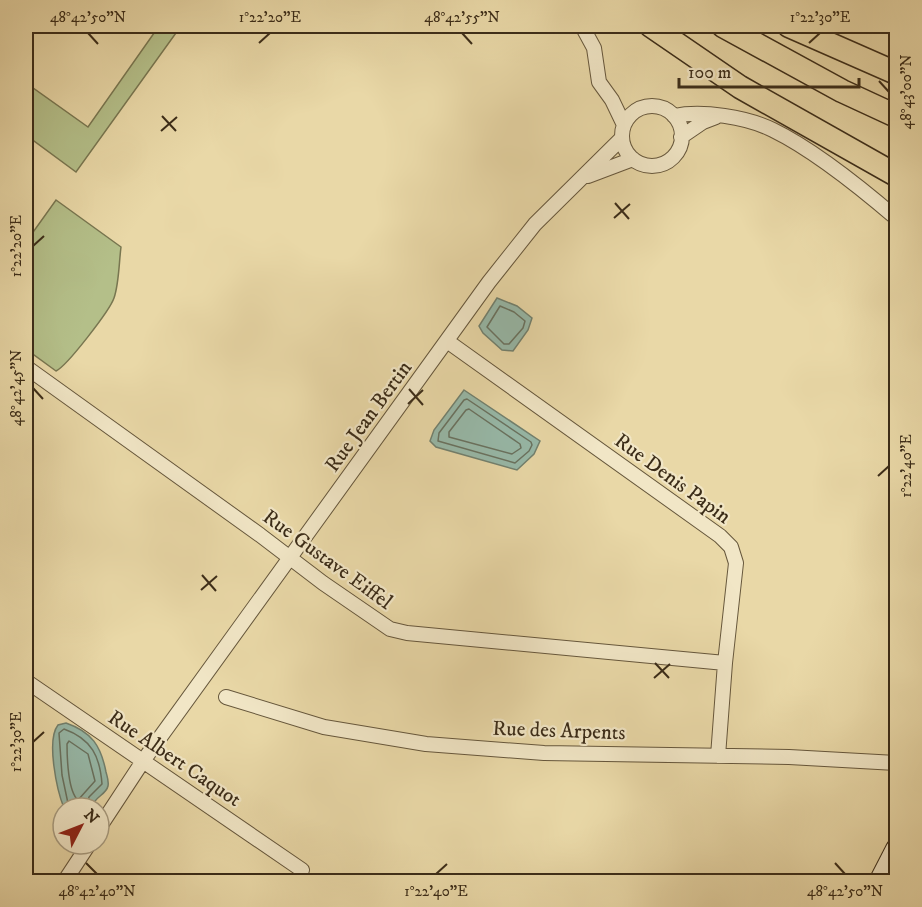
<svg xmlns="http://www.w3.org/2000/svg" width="922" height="907" viewBox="0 0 922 907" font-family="'IM FELL DW Pica',serif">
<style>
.green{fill:#b4bf89;stroke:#787650;stroke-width:1.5}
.water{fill:#97b9a9;stroke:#72816f;stroke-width:1.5}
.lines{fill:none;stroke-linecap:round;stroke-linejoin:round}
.shore{stroke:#697260;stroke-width:1.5}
.street-casing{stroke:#66573c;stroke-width:16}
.secondary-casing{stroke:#3b2c18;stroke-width:22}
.primary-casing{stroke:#3b2c18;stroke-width:25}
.street{stroke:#f1e6c6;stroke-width:14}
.secondary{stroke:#f1e6c6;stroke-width:20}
.primary{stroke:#e9d8a7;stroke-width:22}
.ticks{fill:none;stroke:#3b2c18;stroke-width:2}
.labels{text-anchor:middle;stroke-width:4.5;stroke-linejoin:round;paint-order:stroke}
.street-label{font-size:21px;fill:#3b2c18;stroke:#f1e6c6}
.neatline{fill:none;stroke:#3b2c18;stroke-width:2}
.ticks-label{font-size:15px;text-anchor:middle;fill:#3b2c18}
</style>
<rect width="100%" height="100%" fill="#e9d8a7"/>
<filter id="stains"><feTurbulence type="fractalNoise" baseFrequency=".00333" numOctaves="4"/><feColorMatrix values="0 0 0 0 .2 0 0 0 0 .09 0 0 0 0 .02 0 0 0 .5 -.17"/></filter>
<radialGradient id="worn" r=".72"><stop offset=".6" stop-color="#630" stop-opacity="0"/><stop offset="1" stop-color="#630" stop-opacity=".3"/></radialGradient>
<path class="green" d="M159 26H181L76 172 26 135V83L88 127Z
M56 200 121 247C119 262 119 284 114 298 110 310 67 366 56 371L26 349V242Z"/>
<path class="water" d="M497 298 517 306 532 318 528 330 513 351 502 350 483 333 479 326Z
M464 390 540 441 534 454 517 470 436 447 430 441 434 430Z
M66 723C92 732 101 746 106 772 107 776 109 781 108 786 106 795 95 796 91 808H64C57 791 46 740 58 725Z"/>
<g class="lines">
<path class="shore" d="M500 306 514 312 525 321 523 328 509 344H504L487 327Z
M467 399 531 442 532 445 529 451 515 463 438 441 439 433 464 400Z
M469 409 520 444 521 448 512 454 449 437V432L466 410Z
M69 741 88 754 95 781 78 800C68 792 67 757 67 744Z
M69 808 62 775 59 733 64 729C92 739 100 757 102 784L89 797 86 808"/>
<g class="street-casing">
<path id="street" d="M582 26 594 48 599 82 612 100 624 125
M622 136a30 30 0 1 1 60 0a30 30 0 1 1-60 0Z
M674 116C702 110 747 117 773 130 814 150 861 188 896 218
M681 137 703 122 716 117
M588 176 633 159
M447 341 720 536 731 547 736 563 725 663 718 756
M26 367 260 535 323 583 390 629 407 633 725 663
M26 681 302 870
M226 697 324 727 426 744 544 753 789 757 896 763
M99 828 143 761 489 282 535 224 622 138
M64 882 89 844"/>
</g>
<g class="secondary-casing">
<path id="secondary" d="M879 882 896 849"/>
</g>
<g class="primary-casing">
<path id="primary" d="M651 26 740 87 896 175
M723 26 842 91 896 116
M789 26 896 73"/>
</g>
<use href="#street" class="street"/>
<use href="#secondary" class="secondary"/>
<use href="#primary" class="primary"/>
</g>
<path class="ticks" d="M88 33 98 44M462 33 472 44M259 43 270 33M809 43 820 33M879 81 889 92M162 116 176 131M161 131 177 117M615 203 629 219M614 218 630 204M33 246 44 236M33 388 43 399M409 389 423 405M408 404 423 390M878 476 889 466M202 575 216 591M201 590 217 576M655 663 669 678M654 678 670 664M33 742 44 732M86 863 97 874M835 863 845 874M436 874 447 864"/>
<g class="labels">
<g class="street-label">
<text transform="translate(368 416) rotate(-54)" y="7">Rue Jean Bertin</text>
<text transform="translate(673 478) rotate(36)" y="7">Rue Denis Papin</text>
<text transform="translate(328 559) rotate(36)" y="7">Rue Gustave Eiffel</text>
<text transform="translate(559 730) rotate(2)" y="7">Rue des Arpents</text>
<text transform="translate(175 758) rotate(34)" y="7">Rue Albert Caquot</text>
</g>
</g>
<rect width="922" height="907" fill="none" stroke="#e9d8a7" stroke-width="66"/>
<g transform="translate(81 826) rotate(48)"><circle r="28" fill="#f1e6c6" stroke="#a89c80" stroke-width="1.5"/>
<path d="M0-4.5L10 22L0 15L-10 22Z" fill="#8f2418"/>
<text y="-9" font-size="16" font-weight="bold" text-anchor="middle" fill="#3b2c18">N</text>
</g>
<path d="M679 78v9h180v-9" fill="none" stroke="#3b2c18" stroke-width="3"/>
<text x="688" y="78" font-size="18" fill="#3b2c18" stroke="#f1e6c6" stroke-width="4.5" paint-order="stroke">100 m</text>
<rect x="33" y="33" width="856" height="841" class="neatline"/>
<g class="ticks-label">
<text x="88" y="22">48°42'50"N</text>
<text x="270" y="22">1°22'20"E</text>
<text x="462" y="22">48°42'55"N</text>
<text x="820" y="22">1°22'30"E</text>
<text transform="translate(906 92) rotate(-90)" y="5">48°43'00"N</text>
<text transform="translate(16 246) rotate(-90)" y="5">1°22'20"E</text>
<text transform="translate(16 388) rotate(-90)" y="5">48°42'45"N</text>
<text transform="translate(906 466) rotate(-90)" y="5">1°22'40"E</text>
<text transform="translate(16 742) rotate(-90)" y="5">1°22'30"E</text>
<text x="97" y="896">48°42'40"N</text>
<text x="436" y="896">1°22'40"E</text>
<text x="845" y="896">48°42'50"N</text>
</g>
<rect width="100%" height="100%" filter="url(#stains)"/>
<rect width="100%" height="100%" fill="url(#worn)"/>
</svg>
